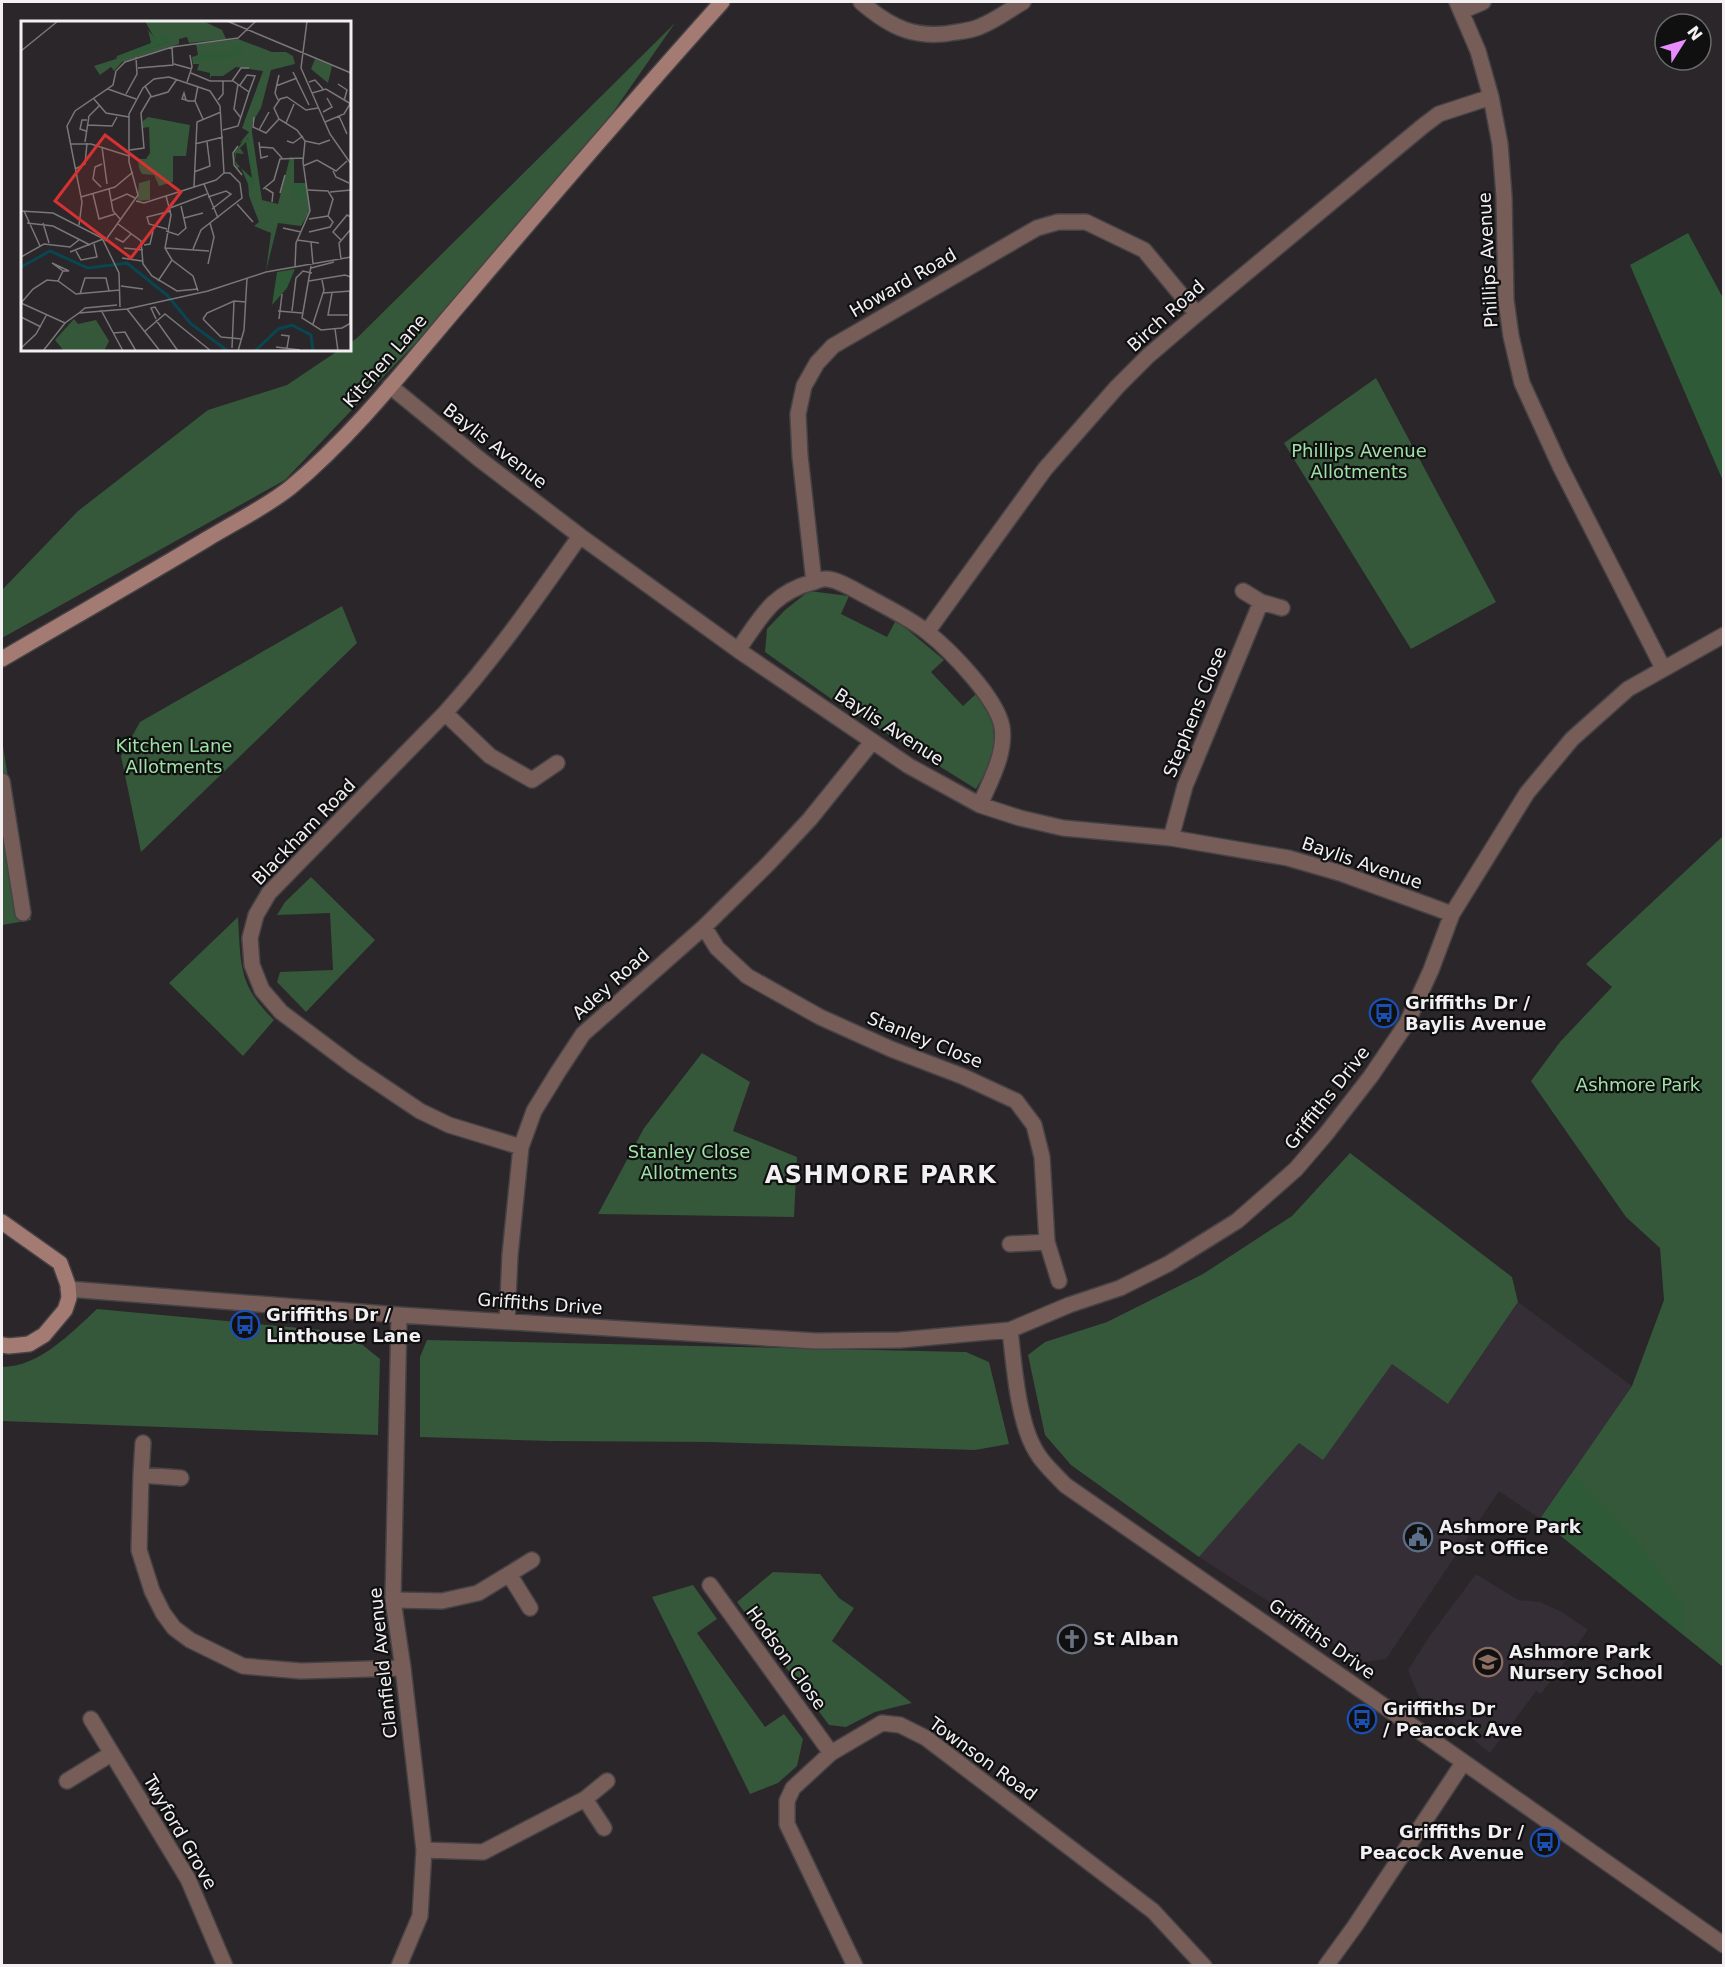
<svg xmlns="http://www.w3.org/2000/svg" width="1725" height="1967" viewBox="0 0 1725 1967" font-family="'DejaVu Sans',sans-serif">
<style>
.built{fill:#362e36}
.green{fill:#35573a}
.forest{fill:#2f5a37}
.lines{fill:none;stroke-linecap:round;stroke-linejoin:round}
.street-casing{stroke:#464245;stroke-width:18}
.secondary-casing{stroke:#464245;stroke-width:18}
.street{stroke:#765d58;stroke-width:15}
.secondary{stroke:#a37b73;stroke-width:15}
.labels{text-anchor:middle;stroke-width:4.5;stroke-linejoin:round;paint-order:stroke}
.street-label{font-size:18px;fill:#f2f0f2;stroke:#111011}
.park-label{font-size:18px;fill:#9fe2a8;stroke:#111011}
.poi-label{font-size:18px;font-weight:bold;fill:#f2f0f2;stroke:#111011;text-anchor:start}
.district-label{font-size:24px;font-weight:bold;letter-spacing:1.5px;fill:#f2f0f2;stroke:#111011}
.inset-river{fill:none;stroke:#084751;stroke-width:3}
.inset-road{fill:none;stroke:#7a7779;stroke-width:1.5}
.view{fill:#d73232;fill-opacity:0.15;stroke:#d73232;stroke-width:3}
.inset-edge{fill:none;stroke:#f2f0f2;stroke-width:3}
</style>
<rect width="100%" height="100%" fill="#2a2629"/>
<path class="built" d="M1518 1302 1632 1386 1540 1519 1499 1491 1386 1659 1363 1662 1199 1557 1299 1443 1323 1459 1392 1364 1449 1403Z
M1476 1574 1518 1600 1540 1602 1562 1612 1588 1630 1541 1694 1536 1691 1490 1753 1418 1695 1408 1670 1431 1634Z"/>
<path class="green" d="M675 23 609 118 429 329 285 480 2 638V590L78 511 208 410 287 385 339 350H350V343L357 338Z
M1376 378 1496 602 1411 649 1284 443Z
M809 591 849 596 841 614 887 637 896 620 944 660 931 672 963 706 977 693 992 718 996 754 976 789 833 700 765 652 767 629 785 610Z
M342 606 357 643 141 852 121 756 140 722Z
M2 740 31 920 2 925Z
M1723 836V1667L1540 1519 1632 1386 1664 1300 1660 1248 1626 1217 1531 1081 1560 1042 1612 987 1586 964Z
M311 877 375 940 306 1012 277 982 280 972 333 970 330 913 277 915 285 902Z
M238 917C241 964 238 985 274 1020L243 1056 169 983Z
M702 1053 750 1082 733 1131 797 1157 794 1217 598 1214 644 1128Z
M1350 1153 1512 1277 1518 1302 1448 1404 1392 1364 1323 1460 1299 1443 1199 1557 1071 1465 1045 1435 1028 1355 1045 1342 1107 1322 1203 1274 1292 1216Z
M97 1309 343 1332 359 1342 380 1359 378 1435 2 1421V1367C39 1367 71 1333 97 1309Z
M427 1340 966 1352 989 1362 1009 1444 975 1450 710 1442 550 1441 420 1437V1357Z
M773 1572 820 1574 839 1598 854 1608 832 1641 912 1703 875 1712 846 1727 829 1725 737 1602Z
M693 1585 717 1619 697 1633 765 1727 784 1714 803 1739 797 1766 778 1783 750 1794 652 1597Z"/>
<path class="forest" d="M1688 233 1723 298V481L1630 265Z
M1572 1473 1637 1541 1684 1606V1635L1540 1519Z"/>
<g class="lines">
<g class="street-casing">
<path id="street" d="M861 2C891 28 916 40 957 32 964 31 972 30 979 27 995 21 1009 10 1023 2
M1457 2 1478 51 1491 97 1500 144 1504 196 1506 300 1511 336 1522 383 1560 466 1663 668
M1462 11 1483 2
M390 386 478 458 580 536 738 650 909 766 980 805 1020 818 1063 828 1171 838 1288 858 1340 873 1452 914
M814 582 800 456 798 414 804 386 817 363 833 346 1037 228 1058 222H1086L1144 250 1197 314
M1243 591 1261 602 1282 608
M927 632 1045 469 1117 387 1148 356 1197 314 1423 126 1439 114 1491 97
M738 650C761 617 772 593 813 582 817 581 823 578 826 579 838 579 858 592 868 597 888 608 909 618 927 632 950 650 997 698 1002 727 1006 754 990 781 980 805
M445 713 490 756 532 780 557 763
M2 781 23 913
M1171 838 1185 786 1261 602
M704 927 717 948 747 976 820 1017 891 1049 962 1076 1016 1101 1034 1125 1042 1157 1047 1242 1059 1281
M521 1147 449 1125 420 1111 353 1066 281 1012 262 990 252 965 250 938 256 915 269 893 445 713C495 658 537 597 580 536
M1010 1244 1047 1242
M68 1289 399 1315 816 1341 900 1340 1010 1330 1069 1305 1120 1288 1168 1264 1237 1221 1296 1169 1326 1134 1371 1076 1407 1023 1431 970 1452 914 1527 793 1572 739 1628 689 1724 635
M399 1315 393 1600 403 1668 424 1850 420 1916 399 1966
M507 1321 510 1255 521 1147 534 1111 558 1072 583 1034 704 927 768 864 810 819 872 742
M1010 1330C1014 1365 1018 1424 1037 1453 1044 1465 1056 1475 1065 1485L1371 1697 1724 1945
M143 1443 141 1475 139 1550 152 1591 163 1613 174 1628 190 1640 243 1666 301 1671 403 1668
M141 1475 181 1478
M509 1574 530 1608
M710 1585 831 1753
M393 1600 442 1601 478 1593 532 1560
M91 1719 188 1879 225 1966
M67 1781 111 1754
M585 1799 604 1828
M424 1850 483 1852 585 1799 607 1781
M855 1966 787 1824V1801L793 1788 831 1753 882 1723 900 1725 926 1738 1153 1911 1204 1966
M1326 1966 1355 1926 1463 1763"/>
</g>
<g class="secondary-casing">
<path id="secondary" d="M2 659C70 619 139 580 207 539 235 522 266 507 291 487 357 432 410 362 466 297 550 198 635 99 722 2
M2 1222 60 1263 68 1285 69 1298 65 1310 44 1335 29 1344 9 1346 2 1345"/>
</g>
<use href="#street" class="street"/>
<use href="#secondary" class="secondary"/>
</g>
<defs>
<g id="bus-ring" transform="scale(1.5)"><circle r="9.5" fill="#111011" stroke="#1a4fb4" stroke-width="1.5"/><path d="M-5-6H5V4H4V6H2V4H-2V6H-4V4H-5ZM-3.5-4V0h7V-4ZM-3.5 1.2v1.5H-2V1.2ZM2 1.2v1.5H3.5V1.2Z" fill="#1a4fb4"/></g>
<g id="civic-ring" transform="scale(1.5)"><circle r="9.5" fill="#111011" stroke="#5c6f8a" stroke-width="1.5"/><path d="M-.6-6.5H3V-4.5H.6V-3L4-1V1h2V6H-6V1h2V-1L-.6-3ZM-1.2 2.5V6h2.4V2.5Z" fill="#5c6f8a"/></g>
<g id="church-ring" transform="scale(1.5)"><circle r="9.5" fill="#111011" stroke="#6b7280" stroke-width="1.5"/><path d="M-1.2-6h2.4v3.5h3.3v2.4h-3.3V6h-2.4V-.1h-3.3v-2.4h3.3Z" fill="#6b7280"/></g>
<g id="school-ring" transform="scale(1.5)"><circle r="9.5" fill="#111011" stroke="#8d6e63" stroke-width="1.5"/><path d="M0-5L7-2L0 1L-7-2ZM-4 1L0 2.5L4 1V4Q0 6-4 4Z" fill="#8d6e63"/></g>
</defs>
<g fill-rule="evenodd">
<use href="#bus-ring" x="1384" y="1013"/>
<use href="#bus-ring" x="245" y="1325"/>
<use href="#civic-ring" x="1418" y="1537"/>
<use href="#church-ring" x="1072" y="1639"/>
<use href="#school-ring" x="1488" y="1662"/>
<use href="#bus-ring" x="1362" y="1719"/>
<use href="#bus-ring" x="1545" y="1842"/>
</g>
<g class="labels">
<g class="street-label">
<text transform="translate(1488 260) rotate(-93)" y="6">Phillips Avenue</text>
<text transform="translate(903 283) rotate(-30)" y="6">Howard Road</text>
<text transform="translate(1166 316) rotate(-42)" y="6">Birch Road</text>
<text transform="translate(385 361) rotate(-49)" y="6">Kitchen Lane</text>
<text transform="translate(495 446) rotate(38)" y="6">Baylis Avenue</text>
<text transform="translate(1195 712) rotate(-68)" y="6">Stephens Close</text>
<text transform="translate(889 727) rotate(33)" y="6">Baylis Avenue</text>
<text transform="translate(304 832) rotate(-46)" y="6">Blackham Road</text>
<text transform="translate(1362 863) rotate(19)" y="6">Baylis Avenue</text>
<text transform="translate(611 984) rotate(-42)" y="6">Adey Road</text>
<text transform="translate(925 1040) rotate(22)" y="6">Stanley Close</text>
<text transform="translate(1327 1098) rotate(-52)" y="6">Griffiths Drive</text>
<text transform="translate(540 1304) rotate(4)" y="6">Griffiths Drive</text>
<text transform="translate(1322 1639) rotate(35)" y="6">Griffiths Drive</text>
<text transform="translate(786 1658) rotate(54)" y="6">Hodson Close</text>
<text transform="translate(383 1663) rotate(-96)" y="6">Clanfield Avenue</text>
<text transform="translate(983 1759) rotate(36)" y="6">Townson Road</text>
<text transform="translate(180 1832) rotate(60)" y="6">Twyford Grove</text>
</g>
<g class="park-label">
<text x="1359" y="457">Phillips Avenue<tspan x="1359" dy="21">Allotments</tspan></text>
<text x="174" y="752">Kitchen Lane<tspan x="174" dy="21">Allotments</tspan></text>
<text x="1638" y="1091">Ashmore Park</text>
<text x="689" y="1158">Stanley Close<tspan x="689" dy="21">Allotments</tspan></text>
</g>
<g class="poi-label">
<text x="1405" y="1009">Griffiths Dr /<tspan x="1405" dy="21">Baylis Avenue</tspan></text>
<text x="266" y="1321">Griffiths Dr /<tspan x="266" dy="21">Linthouse Lane</tspan></text>
<text x="1439" y="1533">Ashmore Park<tspan x="1439" dy="21">Post Office</tspan></text>
<text x="1093" y="1645">St Alban</text>
<text x="1509" y="1658">Ashmore Park<tspan x="1509" dy="21">Nursery School</tspan></text>
<text x="1383" y="1715">Griffiths Dr<tspan x="1383" dy="21">/ Peacock Ave</tspan></text>
<text x="1524" y="1838" text-anchor="end">Griffiths Dr /<tspan x="1524" dy="21">Peacock Avenue</tspan></text>
</g>
<g class="district-label">
<text x="881" y="1183">ASHMORE PARK</text>
</g>
</g>
<g transform="translate(21 21)">
<rect width="330" height="330" fill="#2a2629"/>
<path d="M124 0H182L201 9 205 18 168 22 166 16 158 18V23L101 41 93 50 90 46 79 54 73 45 148 21V16L135 20ZM217 18 251 31H265L272 35 274 43 250 49 240 87 231 102V111L241 179 257 183 269 136 273 137V162H285L289 190 280 205 257 202 245 250 250 212 233 205 238 201 228 175 227 161 233 159 227 117 218 123 228 111 221 107 242 50 215 46 202 55H190L189 59V52L176 49 178 43H172L171 36 177 34 175 23ZM294 38 311 45 307 62 290 48ZM127 96 169 104 165 135H152V161L138 165 133 154 121 153 118 147 117 138H125L129 132 128 106 122 107V100ZM129 159V179L116 180 118 162ZM53 298 57 303 75 299 88 320 83 330H43L34 319Z" fill="#35573a"/>
<path d="M127 9 134 17 149 16 148 21 95 39 96 35 130 22ZM213 24H221V35L174 40 179 32 213 31ZM225 116 230 122 234 151 231 172 220 147 231 157 225 121 219 127 223 133 215 132 214 140 219 146 216 147 213 139 214 131ZM270 170a8 8 0 1 1 16 0a8 8 0 1 1-16 0ZM274 248 266 267 251 284 256 251Z" fill="#2f5a37"/>
<path class="inset-river" d="M0 246 29 230 67 247 106 242 146 274 170 303 207 330M234 330 257 308 271 304 290 314 292 330"/>
<path class="inset-road" d="M206 0 330 52M286 0 280 47 309 113 330 143M0 30 37 0M153 43 171 48M117 47 152 44 151 26M272 51 288 84M170 52 189 60H212L228 71 217 105 202 109M211 60 220 47H228M166 61 171 46 169 34M288 61 294 59 302 68M217 63 213 88 220 97M317 63 326 69 323 80M219 64 226 54 234 55 228 71M177 65 174 80 182 98M255 65 276 57M87 68 115 78M291 72 305 68 330 83M105 73 116 53 115 36M130 76 147 71 156 58M73 78 85 92 108 96M165 79 163 72 161 78 165 79 167 80H174M197 79 202 73V60M257 79 254 72 258 54M302 91 311 86 306 77M318 95 326 113M233 96 232 106 245 112 258 98M304 101 323 93 329 83M265 102 273 83M66 104 91 105 96 96M238 109 248 91M65 110 59 108 61 99H66M266 120 272 122 282 115M284 120 298 123 309 119M64 121 68 95 78 85M238 121 240 137 247 135M49 123H70L108 135M174 123 202 116M217 125 212 132 213 144 221 154M81 126 86 163M239 126 252 127 261 137M109 129 123 127 120 92 130 75 124 65M282 145 296 139 315 150 326 140M54 148 64 143 66 122M312 150 315 156 328 162M173 151 189 145 186 121M183 163 197 197M80 166 72 158 74 146 81 143M173 166 176 101 200 91M244 167 252 172 251 181M88 168 92 190 100 199M242 168 253 159 259 138 282 137M287 169 307 170 312 178 307 195 288 198M309 171 330 169M259 172 264 154M72 173 78 198 94 193M145 175 150 194 144 227 151 239 172 255 177 270M60 176 94 166 112 151M187 176 205 170 210 173 191 188M90 180 106 173 114 177M216 183 232 201M149 187 186 173M0 190 32 192 81 217 98 252 99 286M3 190 19 225M163 197 182 192M6 202 32 205 69 224M22 202 28 222M97 203 120 220 122 243 131 255 156 270 177 268M58 204 61 181 46 105 54 90 92 64 95 50 104 41 151 26 217 17 235 0M262 207 280 211M146 208 128 203 126 196 150 190M145 210 157 214 165 207 160 185M288 211 309 206 312 201 307 195M94 217 102 221 110 213M276 219 298 222M320 219 312 211 326 194 330 196M84 220 117 174 108 141V93L122 67 133 58 148 56 189 70 199 85 203 152 195 159 123 182 115 180M290 221 292 243M123 224 129 223 132 210M103 227 122 229M144 227 188 230M172 228 180 209 221 177 219 162 209 152H203M55 230 60 239 76 236 73 223M49 231 82 218M0 236 23 223 49 226 59 218M101 237 121 240M320 238 318 222 330 208M187 243 193 216 189 202M290 245 281 297 300 309 321 307 330 302M274 246 275 222 289 190 282 141 284 120 276 109 258 98 253 87 259 78 266 76 285 89 297 87M290 247 313 241M37 260 42 250 31 242 48 250H42M137 260 151 239M288 260 324 254 330 256M100 265 122 268M302 272 330 270M311 272 307 294H327M59 273 64 257H85L88 270M0 282 12 268 26 259 37 260 55 273 99 269M0 282 44 302M106 288 139 330M80 289 102 330M257 290 281 292M271 290 275 257 282 250 291 252M58 292 64 287 96 284M0 296 20 306M135 298 130 287 134 286 139 294M182 298 186 292 213 280 225 281M182 298 200 316 221 318M258 298 261 273M135 299 157 330M329 302V270M292 303 303 269 301 259M314 308 317 330M123 311 144 293 190 330M92 312 104 311 115 330M260 314 268 315 266 327M255 326 279 329M0 327 15 313 26 293M211 327 213 280M22 330 44 302 58 292 106 288 187 270 245 251 330 236M217 330 223 309 226 257"/>
<path class="view" d="M84 114 160 171 110 237 34 180Z"/>
<rect width="330" height="330" class="inset-edge"/>
</g>
<rect width="1725" height="1967" fill="none" stroke="#f2f0f2" stroke-width="6"/>
<g transform="translate(1683 42) rotate(53)"><circle r="28" fill="#111011" stroke="#6b6a6b" stroke-width="1.5"/>
<path d="M0-4.5L10 22L0 15L-10 22Z" fill="#e98dfe"/>
<text y="-9" font-size="16" font-weight="bold" text-anchor="middle" fill="#f2f0f2">N</text>
</g>
</svg>
